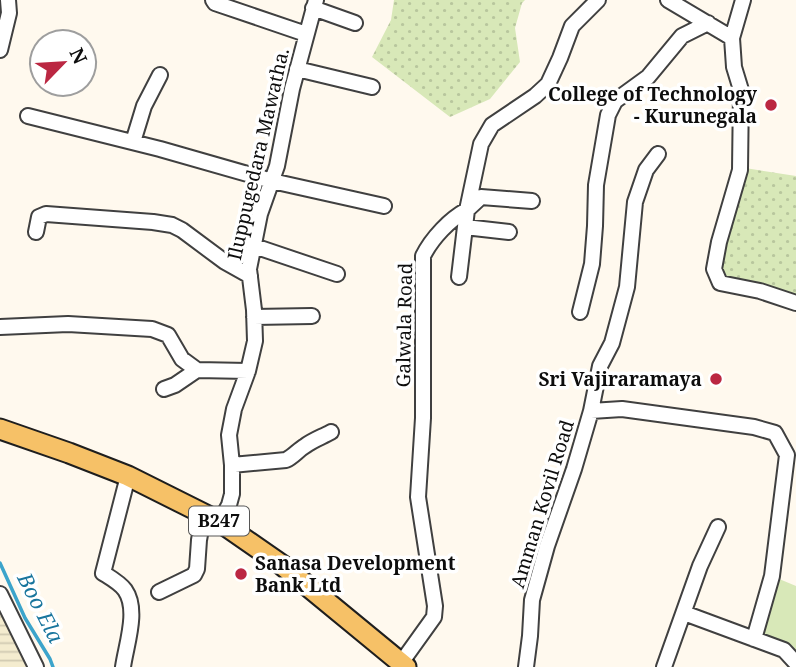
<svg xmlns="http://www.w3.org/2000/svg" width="796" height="667" viewBox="0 0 796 667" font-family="'Noto Serif',serif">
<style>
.farmland{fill:url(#farmland-rules)}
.grass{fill:#d8e8b8}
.park{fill:url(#park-dots)}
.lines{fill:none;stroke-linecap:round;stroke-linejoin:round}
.stream{stroke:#3ca4cb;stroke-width:3.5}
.minor-casing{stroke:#404040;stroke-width:18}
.major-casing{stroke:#1e1e1e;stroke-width:23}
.minor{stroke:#fff;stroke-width:14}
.major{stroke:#f6c167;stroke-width:19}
.poi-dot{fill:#bb2742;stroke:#fff;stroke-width:2.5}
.labels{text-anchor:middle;stroke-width:7;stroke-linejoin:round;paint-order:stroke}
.shield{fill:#fff;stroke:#565656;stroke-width:2}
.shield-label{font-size:18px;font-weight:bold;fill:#0d0d0d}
.poi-label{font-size:19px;font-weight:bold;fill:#0d0d0d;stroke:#fff;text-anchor:end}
.street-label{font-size:19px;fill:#0d0d0d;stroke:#fff}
.water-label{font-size:21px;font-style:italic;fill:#18759d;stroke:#fff}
</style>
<defs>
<pattern id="farmland-rules" width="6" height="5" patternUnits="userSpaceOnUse" patternTransform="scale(1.75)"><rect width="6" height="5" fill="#f4eccf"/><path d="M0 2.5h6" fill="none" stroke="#d0c9b1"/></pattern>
<pattern id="park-dots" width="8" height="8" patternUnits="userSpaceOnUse" patternTransform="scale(1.75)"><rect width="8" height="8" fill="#d8e8b8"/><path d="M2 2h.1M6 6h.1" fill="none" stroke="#b8c69d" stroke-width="1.8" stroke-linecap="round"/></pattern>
</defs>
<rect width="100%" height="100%" fill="#fff9ee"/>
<path class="farmland" d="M0 594 36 667H0Z"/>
<path class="grass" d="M772 576 796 586V655L754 639Z"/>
<path class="park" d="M394 0H525L522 3 515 28 520 62 490 99 450 117 372 57 391 20Z
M745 168 796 176V301L721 281 718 264Z"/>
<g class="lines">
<path class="stream" d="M0 563 25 618 50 659 53 667"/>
<g class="minor-casing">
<path id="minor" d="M213 0 215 3 306 34
M668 0 732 38
M743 0 732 38 734 67 741 90 740 170 719 242 714 269 720 283 760 291 796 303
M313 8 355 23
M0 50 9 13 8 0
M297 69 372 87
M28 116 160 149 272 181 384 206
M133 142 144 106 160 75
M465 227 509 232
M36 232 39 217 46 214 153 222 172 225 182 230 225 262 250 276
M254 246 337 274
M459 277 467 210 481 197 532 201
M580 312 592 264 595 226 596 185 608 115 615 101 648 77 682 36 708 23
M254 317 312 316
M0 327 68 324 152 329 168 335 182 359 197 370 248 371
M164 389 175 385 197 370
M591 411 622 409 754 427 775 433 787 455 772 576 754 639
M232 465 286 460C294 456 298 450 305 446 313 440 322 437 331 432
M220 522 229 505 232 494V465L229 435 234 409 248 371 255 341 254 310 249 269 260 214 277 166 292 89 316 0
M159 592 194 575 197 569 199 540 204 513
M0 594 36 667
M684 613 784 650 796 663
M401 663 434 617 435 606 418 497 423 418V256C432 238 450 219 467 210L481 144 492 125 535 96 548 84 560 58 572 26 598 0
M123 667C126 645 139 610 125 590 120 583 111 578 103 573L128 476
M526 667 530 636 532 600 547 546 574 469 591 411 600 366 612 343 627 287 635 202 646 170 658 154
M664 667 700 566 718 527"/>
</g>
<g class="major-casing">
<path id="major" d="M0 429 69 453 128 476 220 522 282 565 406 667"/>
</g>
<use href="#minor" class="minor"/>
<use href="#major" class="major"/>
</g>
<g class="poi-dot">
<circle cx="771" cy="105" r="7"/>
<circle cx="716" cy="379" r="7"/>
<circle cx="241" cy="574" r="7"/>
</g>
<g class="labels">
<rect class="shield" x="189" y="506.5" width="60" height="29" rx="5"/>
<g class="shield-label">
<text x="219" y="527">B247</text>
</g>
<g class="poi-label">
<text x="757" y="101">College of Technology<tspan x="757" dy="22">- Kurunegala</tspan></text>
<text x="702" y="386">Sri Vajiraramaya</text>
<text x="255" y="570" text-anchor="start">Sanasa Development<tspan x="255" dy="22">Bank Ltd</tspan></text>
</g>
<g class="street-label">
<text transform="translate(258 154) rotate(-77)" y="7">Iluppugedara Mawatha.</text>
<text transform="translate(404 325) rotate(-89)" y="7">Galwala Road</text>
<text transform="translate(542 504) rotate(-73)" y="7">Amman Kovil Road</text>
</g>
<g class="water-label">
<text transform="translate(40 608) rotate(63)" y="7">Boo Ela</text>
</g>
</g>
<g transform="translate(63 63) rotate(65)"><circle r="33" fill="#ffffff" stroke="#9e9e9e" stroke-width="2"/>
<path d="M0-5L12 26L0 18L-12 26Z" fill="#bb2742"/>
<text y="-10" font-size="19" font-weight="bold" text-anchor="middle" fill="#0d0d0d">N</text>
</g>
</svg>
